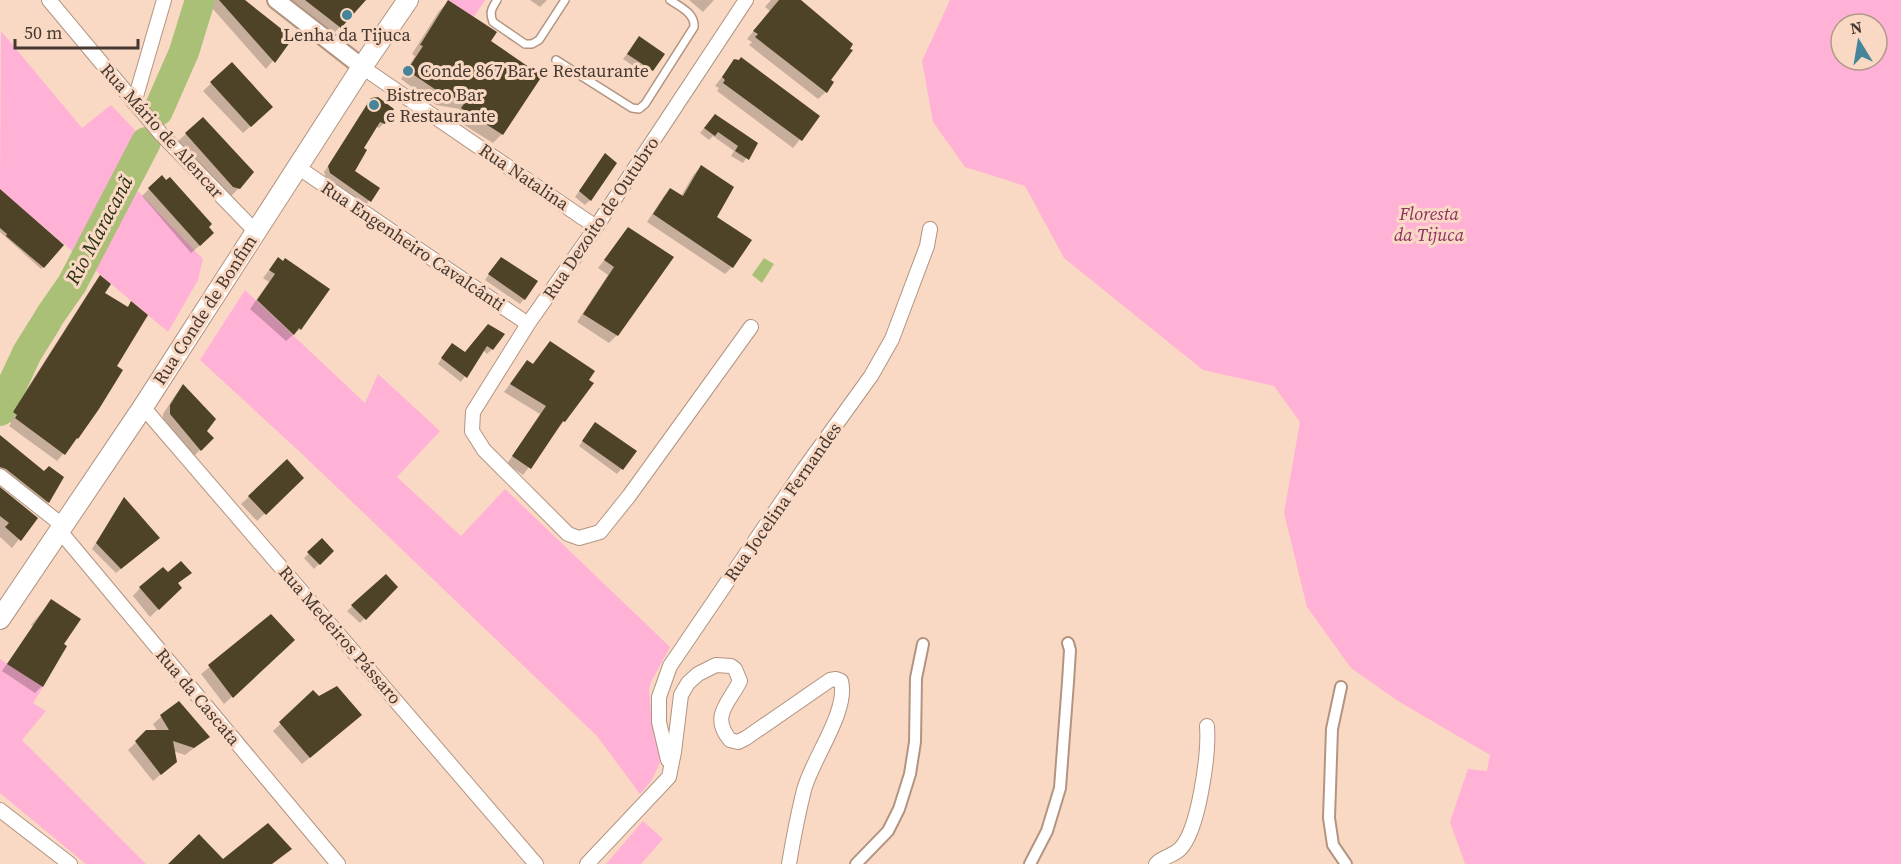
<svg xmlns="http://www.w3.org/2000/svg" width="1901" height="864" viewBox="0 0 1901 864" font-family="'Source Serif 4',serif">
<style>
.green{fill:#ffb1d6;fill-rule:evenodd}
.water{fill:#aac076}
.shadow{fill:#0003}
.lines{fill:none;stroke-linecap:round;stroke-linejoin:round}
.river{stroke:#aac076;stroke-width:30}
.building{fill:#4e4327}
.service-casing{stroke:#b29481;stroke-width:10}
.pedestrian-casing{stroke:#b29481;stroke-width:14}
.minor-casing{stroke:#b29481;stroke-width:16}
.tertiary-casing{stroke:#b29481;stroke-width:20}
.secondary-casing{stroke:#b29481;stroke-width:22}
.service{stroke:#fff;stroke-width:7}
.pedestrian{stroke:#fff;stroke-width:10}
.minor{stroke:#fff;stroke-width:14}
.tertiary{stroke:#fff;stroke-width:16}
.secondary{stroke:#fff;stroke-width:20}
.poi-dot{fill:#458499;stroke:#f9d9c4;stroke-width:2}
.labels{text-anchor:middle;stroke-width:6;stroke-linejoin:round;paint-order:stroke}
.poi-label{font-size:18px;fill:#463931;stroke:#f9d9c4;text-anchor:start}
.street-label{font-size:18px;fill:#463931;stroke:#f9d9c4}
.park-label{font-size:18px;font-style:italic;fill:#8b3263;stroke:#f9d9c4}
.water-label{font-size:20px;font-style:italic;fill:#273010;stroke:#f9d9c4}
</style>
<rect width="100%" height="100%" fill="#f9d9c4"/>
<path class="green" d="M448 0H485L474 17Z
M950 0H1901V864H1465L1450 822 1468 769 1487 771 1490 755 1398 701 1351 668 1307 607 1284 513 1300 422 1274 386 1203 370 1064 258 1025 186 965 167 933 122 922 61ZM1841 24H1877V60H1841Z
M1 31 82 128 111 105 149 145 132 185 203 259 198 280 168 332 0 190Z
M245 290 365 403 378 374 440 431 397 477 461 536 505 489 670 647 651 682 649 689 652 724 661 760 652 780 640 794 597 736 302 454 200 360Z
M0 659 43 687 33 703 46 711 22 740 146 864H86L0 793Z
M643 821 663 839 641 864H606Z"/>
<path class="water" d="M764 258 774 264 762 283 752 275Z"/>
<path class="shadow" d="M215 0H243L291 39 266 69 212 8Z
M273 0H364L327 41Z
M530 0H547L540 7Z
M689 0H714L703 12Z
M771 0H798L829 81 826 92 818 99 749 45 752 42 747 39 770 11 765 7Z
M448 2 488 42 502 134 493 143 453 118 460 109 436 105 401 79 415 56 412 54 439 11Z
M639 38 652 70 647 75 623 59Z
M735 60 818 117 793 148 717 91 719 88 715 86Z
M232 64 263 115 243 133 203 91Z
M372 100 392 110 384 123 379 128 375 126 362 148 353 171 378 188 365 206 326 178 324 172Z
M203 119 239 188 231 196 225 194 178 141Z
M710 121 756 143 743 163 731 156 734 151 713 136 709 140 700 133Z
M605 155 590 200 585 205 575 197Z
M701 167 732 267 725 274 647 222 664 196 671 189 681 196 694 174Z
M149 189 207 227 205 241 191 253 142 196Z
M0 192 62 245 41 269 0 232Z
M629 229 617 335 609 343 577 322 608 275 598 268Z
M278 259 328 289 300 329 286 341 250 309 269 282 263 278Z
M496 264 524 299 520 304 485 280Z
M100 277 103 294 126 308 131 303 115 367 77 438 57 461 9 426 11 423 7 420 94 284Z
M483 331 492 349 487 354 483 350 461 382 438 364 447 350 465 354Z
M550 343 564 421 523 475 507 464 540 414 504 392 521 369 528 362 532 365Z
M183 387 205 432 212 438 193 457 163 422V414L176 394Z
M595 424 635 452 617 474 579 446Z
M0 437 44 473 62 478 48 502 40 510 0 478Z
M287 462 302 478 257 521 241 504Z
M0 488 36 518 12 548 0 537Z
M124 499 153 543 116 573 92 549Z
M322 540 332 551 314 569 304 558Z
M190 573 177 584 180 588 150 617 133 596 140 588 168 574Z
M386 576 396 587 360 623 347 611Z
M51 601 61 644 42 686 35 693 2 671 33 626 31 625Z
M271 616 285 648 224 704 201 674Z
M313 692 353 722 302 764 273 731Z
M161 717 208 737 185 755 173 751 167 769 153 781 128 750 147 732H158L153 724Z"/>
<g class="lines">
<path class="river" d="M158 111 184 52 200 0
M49 317 72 284 146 142
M0 411 27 353 47 321"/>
</g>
<path class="building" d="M219 0H245L293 38 275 63Z
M305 0H366L341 28Z
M448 0 497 32 491 41 542 76 503 135 461 108 467 100 445 96 411 73 410 66 423 46 420 45Z
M779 0H801L853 44 850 49 853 50 831 80 834 82 827 93 755 37 758 34 753 31Z
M639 36 665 54 653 71 627 54Z
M741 57 820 116 802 141 723 83 725 80 722 77 734 59 739 60Z
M232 62 273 107 251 127 210 82Z
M378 97 394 109 385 124 380 122 364 148 367 150 355 171 380 188 371 202 330 173 328 166 371 98Z
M715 114 758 143 749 160 735 151 738 146 718 132 715 136 704 128Z
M203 117 254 172 240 189 233 187 185 133Z
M605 153 617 163 591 201 579 191Z
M701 165 734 187 717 217 752 240 733 268 653 214 670 188 683 196Z
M162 175 166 180 170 177 212 224 209 227 214 233 200 246 148 188Z
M0 189 64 245 44 268 6 236 7 234 0 228Z
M628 227 674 257 618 336 583 314 614 267 604 260Z
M278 257 283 261 285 258 330 289 301 330 299 328 294 335 257 300 275 274 269 270Z
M501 257 538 281 525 300 488 274Z
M100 275 111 284 105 293 128 307 131 301 148 315 117 366 123 370 99 409 78 439 77 438 65 455 15 418 17 415 13 412Z
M488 324 505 334 493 350 487 346 467 378 441 358 452 343 465 352Z
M550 341 595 371 589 380 594 383 565 422 563 421 531 469 512 456 546 406 510 384 527 360 533 364Z
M183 384 216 419 207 431 214 438 201 451 170 414V405Z
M595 422 637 451 623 470 582 441Z
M0 435 44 471 49 466 64 477 49 503 6 469 0 467Z
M287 459 304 478 266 515 248 496Z
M0 487 38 518 21 541 5 527 9 523 0 516Z
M124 497 160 538 121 569 96 543Z
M322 538 334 551 320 565 307 552Z
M181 561 192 573 178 583 182 588 159 610 139 587 163 567 168 572Z
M386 574 398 587 366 620 351 605Z
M51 599 81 619 64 644 67 646 43 687 7 664Z
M271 614 295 640 233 698 208 665Z
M337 686 362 715 310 758 279 722 313 690 319 696Z
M179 701 210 737 194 748 173 741 177 762 161 775 135 741 146 730H169L160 715Z
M268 823 292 849 272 864H168L199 834 223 859Z"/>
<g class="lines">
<g class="service-casing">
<path id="service" d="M497 0C492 8 489 12 493 22L525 44H532L539 40 565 0
M556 60 632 108 639 109 645 104 694 27C695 13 680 7 670 0"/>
</g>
<g class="pedestrian-casing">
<path id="pedestrian" d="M1341 687 1332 729 1329 818 1333 845 1346 864
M856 864 888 831 899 809 910 774 915 742 916 678 923 644
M1030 864 1047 831 1060 788 1068 682 1070 650 1068 643"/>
</g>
<g class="minor-casing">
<path id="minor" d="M49 0 161 134 255 231
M746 0 596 227 528 324 473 412 472 431 484 450 568 534 579 538 600 532 629 496 751 327
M362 67 596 227
M134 103 164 0
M299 168 528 324
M143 407 536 864
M0 476 62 525
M59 530 338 864
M668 760 659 722V697L670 666 804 469 871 376 892 339 927 246 930 229
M0 810 70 864
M587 864 669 777 674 752 681 695 688 683 698 674 716 665 731 666 735 669 740 681C729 703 710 716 730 740L738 742 746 738 830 680 836 679 841 681C849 711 812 759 804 790 798 814 793 840 789 864
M1156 864C1162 857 1173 856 1180 849 1199 830 1209 753 1207 726"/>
</g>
<g class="tertiary-casing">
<path id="tertiary" d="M276 0 362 67"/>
</g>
<g class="secondary-casing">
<path id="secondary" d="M0 619 143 407 362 67 408 0"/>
</g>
<use href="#service" class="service"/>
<use href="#pedestrian" class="pedestrian"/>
<use href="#minor" class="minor"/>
<use href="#tertiary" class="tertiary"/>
<use href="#secondary" class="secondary"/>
</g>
<g class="poi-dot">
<circle cx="347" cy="15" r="6"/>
<circle cx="408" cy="71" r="6"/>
<circle cx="374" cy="105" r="6"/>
</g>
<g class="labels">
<g class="poi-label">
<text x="347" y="41" text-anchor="middle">Lenha da Tijuca</text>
<text x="420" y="77">Conde 867 Bar e Restaurante</text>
<text x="386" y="101">Bistreco Bar<tspan x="386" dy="21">e Restaurante</tspan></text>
</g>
<g class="street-label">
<text transform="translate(162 131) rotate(48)" y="6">Rua Mário de Alencar</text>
<text transform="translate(524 177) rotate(34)" y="6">Rua Natalina</text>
<text transform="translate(601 218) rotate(-56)" y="6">Rua Dezoito de Outubro</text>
<text transform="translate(413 246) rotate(34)" y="6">Rua Engenheiro Cavalcânti</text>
<text transform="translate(205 310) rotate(-57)" y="6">Rua Conde de Bonfim</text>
<text transform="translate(783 502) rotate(-55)" y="6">Rua Jocelina Fernandes</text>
<text transform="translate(340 635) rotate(49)" y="6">Rua Medeiros Pássaro</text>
<text transform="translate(198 697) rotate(50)" y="6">Rua da Cascata</text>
</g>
<g class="park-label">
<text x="1429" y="220">Floresta<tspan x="1429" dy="21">da Tijuca</tspan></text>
</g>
<g class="water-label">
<text transform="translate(99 230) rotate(-62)" y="7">Rio Maracanã</text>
</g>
</g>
<g transform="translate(1859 42) rotate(349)"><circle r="28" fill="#f9d9c4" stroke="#b19989" stroke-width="1.5"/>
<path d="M0-4.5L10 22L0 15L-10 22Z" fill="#458499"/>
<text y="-9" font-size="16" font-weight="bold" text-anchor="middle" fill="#463931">N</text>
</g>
<path d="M15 39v9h123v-9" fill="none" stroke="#463931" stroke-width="3"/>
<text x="24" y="39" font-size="18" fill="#463931" stroke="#f9d9c4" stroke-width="4.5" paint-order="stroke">50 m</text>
</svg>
